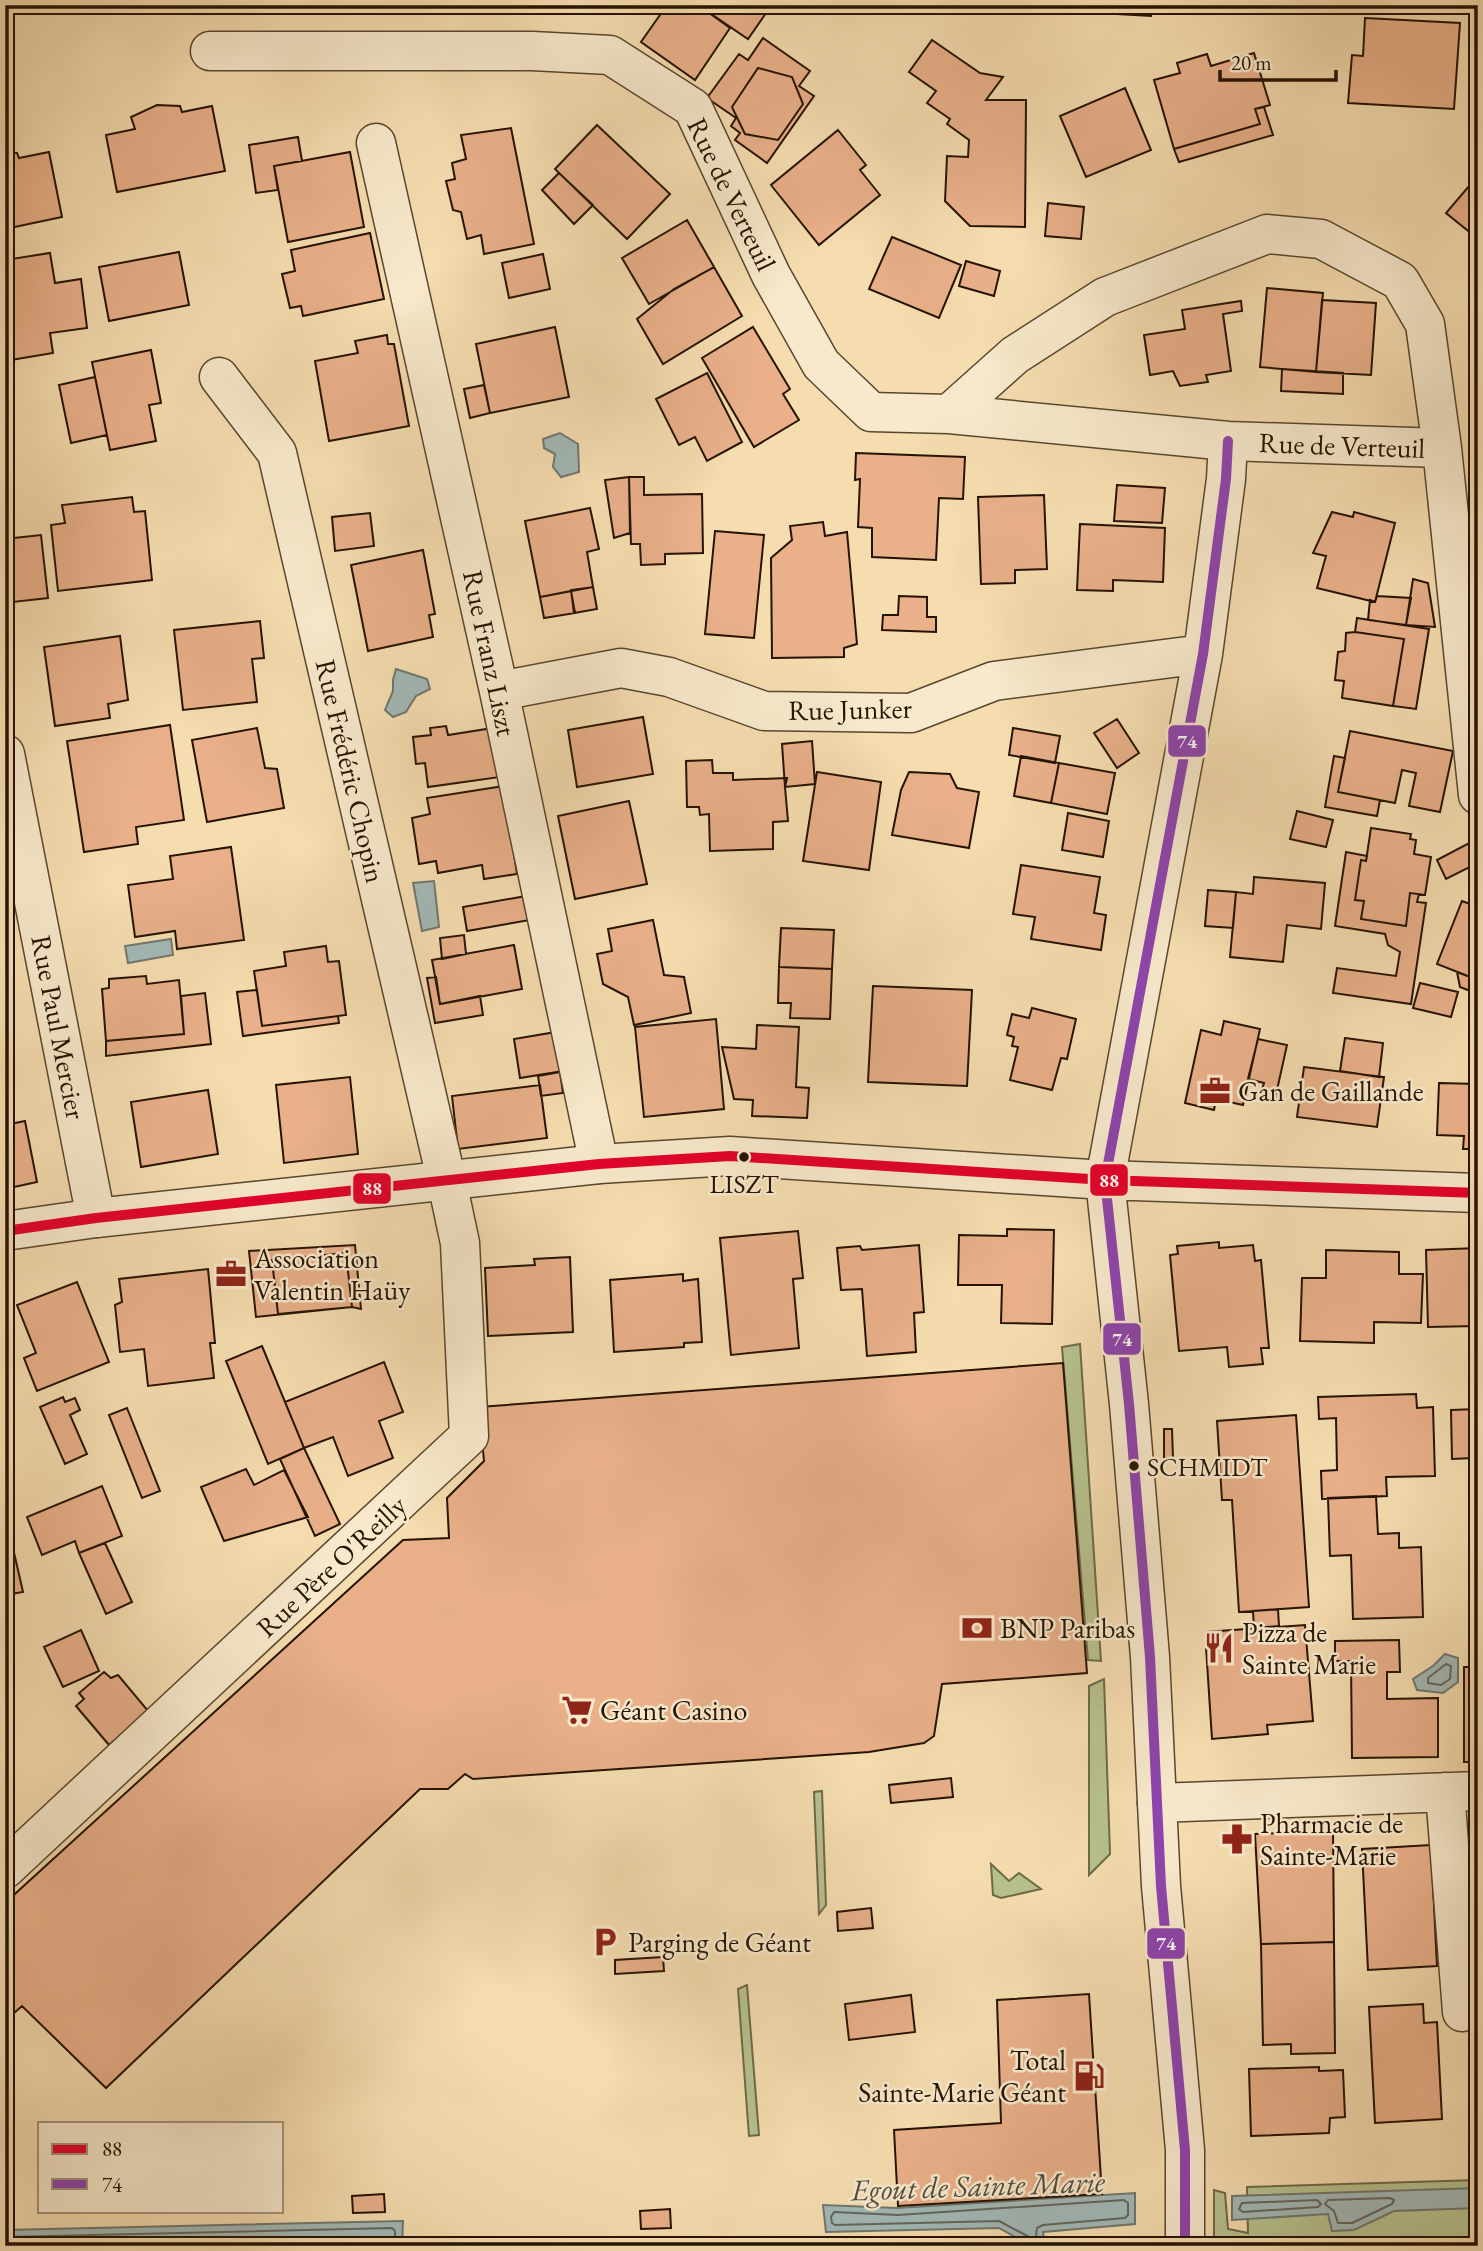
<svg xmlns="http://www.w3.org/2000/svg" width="1483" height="2251" viewBox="0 0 1483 2251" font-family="'EB Garamond',serif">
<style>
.green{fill:#b7c28f;stroke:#6e6a49;stroke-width:2}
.water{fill:#a2b9b7;stroke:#70776f;stroke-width:2}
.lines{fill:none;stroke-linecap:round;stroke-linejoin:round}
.shore{stroke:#64665d;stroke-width:2}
.building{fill:#e9b08a;stroke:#251303;stroke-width:2}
.minor-casing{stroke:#59462e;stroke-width:41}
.tertiary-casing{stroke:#59462e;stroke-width:41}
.minor{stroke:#f8e9cc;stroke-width:38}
.tertiary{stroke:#f8e9cc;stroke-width:38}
.bus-1-casing{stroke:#f8e9cc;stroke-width:16}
.bus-2-casing{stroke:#f8e9cc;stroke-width:16}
.bus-1{stroke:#e4002b;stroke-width:10}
.bus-2{stroke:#8e44ad;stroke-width:10}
.bus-dot{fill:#251303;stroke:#f8e9cc;stroke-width:2.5}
.labels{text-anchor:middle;stroke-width:5;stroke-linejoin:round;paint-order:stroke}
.bus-label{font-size:26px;fill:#251303;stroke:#f8e9cc}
.street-label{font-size:28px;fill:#251303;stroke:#f8e9cc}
.poi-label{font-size:28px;fill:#251303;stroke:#f8e9cc;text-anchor:start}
.water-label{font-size:30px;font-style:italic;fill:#514d42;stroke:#f8e9cc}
.line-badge{stroke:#f8e9cc;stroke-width:2.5}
.badge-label{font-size:19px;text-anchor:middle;font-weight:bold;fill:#fff}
</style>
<rect width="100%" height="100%" fill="#f5ddb0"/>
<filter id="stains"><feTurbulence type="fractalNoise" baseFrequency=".00286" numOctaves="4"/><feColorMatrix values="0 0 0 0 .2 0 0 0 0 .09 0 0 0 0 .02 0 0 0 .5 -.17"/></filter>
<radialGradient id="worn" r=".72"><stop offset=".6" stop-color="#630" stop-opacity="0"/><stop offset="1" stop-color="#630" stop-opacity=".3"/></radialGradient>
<path class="green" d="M1080 1344 1101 1661 1088 1660 1062 1347Z
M1104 1679 1110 1854 1089 1875V1686Z
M822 1791 826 1905 819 1914 814 1792Z
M991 1864 1009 1881 1019 1873 1041 1889 1001 1898 993 1895Z
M747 1985 759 2135 749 2136 738 1989Z
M1478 2180V2246H1214V2190L1225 2193 1228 2229 1248 2233 1247 2187Z"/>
<path class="water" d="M560 433 578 444 579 472 561 477 553 467 555 454 544 448 543 439Z
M396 669 427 679 430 689 416 696 406 712 393 717 385 710 393 691V680Z
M434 881 439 927 422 931 413 883Z
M171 939 173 955 128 963 125 946Z
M1445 1654 1458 1658V1682L1443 1693 1417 1690 1413 1679 1433 1666Z
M1478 2188V2208L1394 2211 1354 2230 1332 2231 1328 2214 1232 2220V2196Z
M1135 2193V2224L1043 2232 1045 2246 1026 2243 999 2228 826 2232 823 2205 897 2208Z
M403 2221 402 2246H5V2230Z"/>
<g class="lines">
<path class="shore" d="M1446 1664 1451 1666 1450 1679 1441 1685 1428 1683V1678Z
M1390 2198 1394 2200 1392 2204 1352 2223H1338L1334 2211 1325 2204 1328 2200Z
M1124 2200 1128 2203V2215L1125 2218 1043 2225 1037 2228 1036 2237 1033 2239 999 2221 835 2225 832 2223 831 2217 834 2212 898 2215Z
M1317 2200 1321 2204 1318 2207 1243 2212 1239 2209 1242 2203Z
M5 2237 392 2228 395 2231V2246
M17 2246 383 2237 386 2239V2246"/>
</g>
<path class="building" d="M667 5H698L730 28 695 80 641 42Z
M698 5H755L766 13 748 39Z
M1118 5H1152L1151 16 1117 14Z
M1365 18 1460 23 1454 109 1348 103 1352 55 1363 56Z
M763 38 810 71 799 86 814 96 767 163 735 140 740 133 731 126 736 118 707 98 739 54 748 60Z
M932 40 980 73 1003 77 986 100H1026L1025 227 970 226 945 201 947 156 968 157 969 140 947 124 950 119 927 103 936 91 909 72Z
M1254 53 1270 105 1255 109 1260 124 1174 149 1154 80 1180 73 1177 63 1207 54 1211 66Z
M758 68 792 77 803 104 778 140 745 134 732 107Z
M1125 88 1151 150 1086 177 1060 116Z
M157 105 180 106 182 112 212 106 225 171 117 192 106 135 135 129 131 117Z
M1264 107 1273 135 1179 162 1174 149 1260 124 1255 109Z
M597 125 670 194 627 239 555 169Z
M511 128 534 244 484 254 481 235 467 239 461 212 453 210 446 181 455 179 452 163 466 159 461 135Z
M838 130 866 165 860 170 880 195 819 245 771 185Z
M298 137 302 161 274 166 278 190 256 193 249 145Z
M5 152 17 153 19 158 49 152 62 217 5 229Z
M350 152 364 227 288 242 274 166Z
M559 173 593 205 574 224 542 190Z
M1475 179 1478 182V239L1446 213Z
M1048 203 1084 207 1081 239 1045 236Z
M687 220 714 267 649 304 622 258Z
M370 233 384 299 303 316 301 306 290 308 282 274 295 271 291 250Z
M892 237 961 265 939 318 869 289Z
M179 252 189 305 109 321 99 267Z
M50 253 55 283 81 279 87 328 50 333 53 353 5 361V260Z
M543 254 550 289 509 298 502 263Z
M966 261 1000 271 994 296 959 286Z
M714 267 742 316 663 364 637 319 674 289Z
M1267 288 1323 293 1316 372 1260 367Z
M1322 300 1376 303 1371 375 1316 372Z
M1241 301 1242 311 1223 314 1231 371 1206 375 1208 382 1180 386 1173 371 1150 375 1144 335 1185 329 1182 310Z
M555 327 569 397 490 413 476 344Z
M753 327 790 389 783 394 799 420 754 447 702 358Z
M387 335 388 344H394L409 426 329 441 315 361 358 353 355 341Z
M151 350 161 403 149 405 156 441 110 450 92 362Z
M1282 369 1343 373V394L1281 391Z
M707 373 742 442 707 461 695 437 679 445 656 399Z
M95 377 107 435 71 443 59 385Z
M484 385 490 413 470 418 464 389Z
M856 453 965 457 963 499 939 498 936 560 872 557V528L858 527 860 479 855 480Z
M629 477H644V495L702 494 703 553 665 554V564L641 565 640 544H631Z
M629 477 630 533 614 538 605 480Z
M1117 485 1165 488 1162 523 1114 521Z
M1044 495 1047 569 1015 570V583L981 584 978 497Z
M132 497 134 512 145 511 152 580 58 591 51 525 65 523 62 505Z
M590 508 599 549 587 552 593 587 540 597 525 521Z
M1332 512 1353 517 1354 512 1395 523 1375 602 1317 588 1326 556 1313 553Z
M370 513 374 546 335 551 332 517Z
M823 522 825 536 847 532 857 644 844 648V657L772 658 771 558 792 540 790 526Z
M1080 524 1165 528 1163 582 1113 580V591L1077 590Z
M715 531 764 535 754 638 705 634Z
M41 535 48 598 13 602 12 586 5 587V539Z
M423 550 435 614 429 615 433 637 368 651 351 565Z
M1413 579 1428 583 1435 627 1406 625Z
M593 587 597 609 574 613 571 590Z
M571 591 575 613 544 618 540 597Z
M899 596 927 597V617H936V632L882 630 883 615H898Z
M1377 596 1411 598 1406 625 1368 620 1370 600 1375 602Z
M1357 618 1429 629 1416 709 1393 706 1404 639 1355 632Z
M260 621 264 658 252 659 257 702 183 710 174 630Z
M1355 632 1404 639 1393 706 1342 698 1344 681 1335 680 1338 652 1345 651 1346 633Z
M120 636 128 700 108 704 110 718 55 726 44 647Z
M643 717 653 774 577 787 568 730Z
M1117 719 1139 753 1117 768 1094 733Z
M170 725 184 820 136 827 138 844 84 852 67 741Z
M446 726 448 735 493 728 500 777 428 787 425 763 416 764 413 737 431 735 430 728Z
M257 728 265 768 277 769 284 808 207 822 192 740Z
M1013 728 1060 736 1055 763 1009 755Z
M1350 731 1453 751 1440 812 1409 806 1416 773 1402 770 1395 803 1338 792Z
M812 741 815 784 785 787 782 744Z
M1021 756 1059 763 1051 803 1014 796Z
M1334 756 1345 758 1338 792 1380 800 1377 816 1325 807Z
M712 760 713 773H733V780L787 778 785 787 788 821 773 822V849L710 851 709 814 700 815 699 807H687L686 761Z
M1059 763 1115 773 1107 814 1051 803Z
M817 772 881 782 869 870 803 861Z
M909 772 950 774 957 788 979 792 969 848 892 835 901 790Z
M504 786 517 874 484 879 482 865 438 873 436 861 419 864 412 818 430 814 427 798Z
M629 801 647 884 575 899 558 816Z
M1297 811 1333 820 1326 847 1290 839Z
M1068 813 1109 821 1103 857 1062 850Z
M1371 828 1411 834 1410 839 1416 840 1414 854 1431 857 1425 895 1410 893 1406 926 1361 919 1364 901 1355 900 1361 860 1366 861Z
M1473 841 1478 851V863L1446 879 1437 860Z
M231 847 244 940 177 949 175 931 135 937 128 885 173 879 170 856Z
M1346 852 1367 856 1366 861 1361 860 1355 900 1364 901 1361 919 1406 926 1410 893 1419 894 1417 902 1426 903 1411 1004 1333 993 1337 968 1396 976 1400 952 1388 945 1385 934 1335 926Z
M1021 865 1100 877 1094 913 1106 915 1101 950 1031 939 1035 917 1013 914Z
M1254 877 1325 883 1321 929 1287 925 1283 962 1230 957 1236 892 1253 894Z
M1208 890 1236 892 1233 928 1205 926Z
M526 896 530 920 467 931 463 907Z
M1462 901 1478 907V980L1437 964Z
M653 920 664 975 684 977 691 1013 634 1025 628 997 603 984 597 954 612 951 608 929Z
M781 928 834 930 832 969 779 967Z
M464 935 466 954 442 959 440 938Z
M514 945 522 989 440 1004 432 960Z
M326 946 328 962 339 961 346 1015 262 1026 254 971 286 966 284 952Z
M779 967 832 969 830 1019 790 1018 791 1003H778Z
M1457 972 1478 980V994L1460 987Z
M146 976 147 984 179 980 184 1034 106 1041 102 989 109 988V979Z
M436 977 440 1004 480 996 483 1015 435 1023 427 978Z
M1420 983 1458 992 1451 1017 1413 1008Z
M873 986 972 990 967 1086 868 1082Z
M257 990 262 1026 338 1016 339 1023 243 1036 237 992Z
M205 993 211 1044 106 1056V1041L184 1034 181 996Z
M1032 1008 1076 1019 1067 1059 1061 1058 1052 1090 1010 1080 1018 1047 1012 1046 1014 1037 1007 1035 1012 1014 1029 1018Z
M716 1019 724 1109 644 1117 635 1027Z
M1224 1021 1260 1029 1243 1105 1216 1099 1214 1110 1185 1103 1201 1030 1221 1035Z
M757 1025 799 1027 796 1087 809 1088 807 1118 752 1116 753 1100 734 1099 722 1047 756 1049Z
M556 1032 563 1071 520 1078 514 1039Z
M1345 1038 1383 1043 1379 1077 1340 1071Z
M1258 1039 1287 1045 1275 1099 1260 1096 1264 1083 1248 1079Z
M1304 1067 1384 1077 1377 1127 1297 1117Z
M560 1072 563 1093 541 1096 538 1076Z
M350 1077 358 1154 284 1163 276 1085Z
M1439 1083 1478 1084V1149H1463L1464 1136 1437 1135Z
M540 1085 547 1138 458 1149 452 1096Z
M208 1090 218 1154 141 1167 131 1102Z
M25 1121 37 1182 5 1189V1125Z
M1007 1229 1054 1230 1052 1324 1001 1323 1002 1285H958L959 1235 1007 1236Z
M798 1231 803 1278 793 1279 799 1348 731 1355 720 1238Z
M1219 1242V1248L1253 1245 1255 1261 1261 1260 1269 1348H1261L1263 1364 1229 1367 1227 1347 1179 1351 1170 1255 1178 1254 1177 1246Z
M355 1245 361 1309 352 1307 256 1317 249 1251Z
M919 1245 924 1312 914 1313 916 1352 867 1356 862 1289 841 1290 837 1248 860 1246 862 1250Z
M1478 1248V1326L1428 1327 1426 1250Z
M1326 1250 1399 1252V1274H1423L1421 1323 1374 1322V1343L1300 1341 1302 1278H1326Z
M346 1253 352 1307 278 1314 272 1260Z
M570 1257 573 1332 488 1336 485 1268 535 1265 534 1259Z
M208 1269 215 1343H210L214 1378 148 1386 144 1349 120 1352 115 1305 122 1302 119 1279Z
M683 1274V1281L698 1279 702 1342 684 1343V1347L614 1352 610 1280Z
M77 1282 109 1362 37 1391 24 1358 36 1353 17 1305Z
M262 1346 304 1448 268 1464 226 1361Z
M384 1362 403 1412 379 1421 393 1458 348 1476 333 1437 304 1448 285 1402Z
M1063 1363 1087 1673 942 1684 934 1736 924 1743 869 1752 473 1779 465 1774 448 1789H420L106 2088 22 2006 5 2021V1903L403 1540 449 1538 447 1498 484 1461 479 1407Z
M1416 1394 1417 1408 1433 1407 1435 1476 1386 1477 1387 1496 1322 1499 1321 1471 1337 1470 1336 1418 1319 1419 1318 1397Z
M63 1397 65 1402 75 1398 80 1410 70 1415 87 1454 65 1464 40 1407Z
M127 1408 160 1491 142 1498 109 1415Z
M1478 1409V1473L1474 1474 1473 1458 1452 1459 1451 1410Z
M1296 1415 1309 1607 1239 1612 1232 1500H1222L1217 1421Z
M1164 1429H1172L1173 1458H1164Z
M304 1448 340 1524 315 1536 280 1459Z
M246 1469 254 1485 284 1470 308 1517 224 1541 201 1487Z
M102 1486 122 1536 79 1553 75 1541 42 1555 27 1517Z
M1376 1496 1378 1534 1399 1533V1548L1421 1547 1423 1617 1353 1619 1351 1555 1330 1556 1328 1498Z
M5 1513 23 1592 5 1595Z
M105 1543 132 1602 106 1614 79 1553Z
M1278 1609 1279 1626 1254 1628 1253 1611Z
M1305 1625 1313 1721 1267 1725 1268 1734 1212 1739 1205 1632Z
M81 1630 99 1671 63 1687 44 1647Z
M1399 1640 1400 1672H1387V1699L1438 1698V1757L1352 1758 1351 1661H1335V1641Z
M1464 1667H1478V1762H1464Z
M104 1672 111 1678 118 1675 149 1712 109 1745 76 1706 84 1699 79 1693Z
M951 1778 953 1797 891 1803 889 1785Z
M1333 1831 1334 1942 1261 1944 1255 1834Z
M1431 1845 1437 1966 1368 1970 1362 1849Z
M871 1908 873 1928 838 1931 837 1912Z
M1334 1942 1335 2053 1291 2054V2044L1263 2045 1261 1944Z
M663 1957 664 1971 615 1974V1960Z
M1089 1994 1102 2194 898 2206 894 2130 1001 2123 997 2000Z
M911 1995 915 2032 849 2040 845 2004Z
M1423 2004 1424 2023 1437 2022 1442 2119 1375 2123 1369 2007Z
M1319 2067V2071L1343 2070 1345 2117 1330 2118 1329 2133 1251 2136 1249 2069Z
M384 2194 385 2212 353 2213 352 2196Z
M670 2209 671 2228 641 2229 640 2211Z"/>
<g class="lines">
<g class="minor-casing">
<path id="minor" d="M210 51H532L610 55 693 108 771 275 821 364 871 412 949 414 1228 441 1442 448 1478 795
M376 143 499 691 599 1164
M949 414 1015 355 1105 297 1267 234 1321 239 1400 281 1425 324 1442 448
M499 691 621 668 669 677 764 711 911 713 994 681 1203 654
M5 754 96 1218
M1105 1180 1203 654 1226 479 1228 441
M1445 1792 1462 2012
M1157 1803 1478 1791
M5 1869 469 1436 460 1243 447 1182 277 453 219 377"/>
</g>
<g class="tertiary-casing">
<path id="tertiary" d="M1105 1180 1129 1404 1150 1657 1161 1886 1185 2150V2246
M5 1231 96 1218 599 1164 730 1156 1105 1180 1478 1193"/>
</g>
<use href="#minor" class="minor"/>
<use href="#tertiary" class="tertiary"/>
<g class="bus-1-casing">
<path id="bus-1" d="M5 1231 96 1218 599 1164 730 1156 1105 1180 1478 1193"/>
</g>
<g class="bus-2-casing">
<path id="bus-2" d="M1185 2246V2150L1161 1886 1150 1657 1129 1404 1105 1180 1203 654 1226 479 1228 441"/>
</g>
<use href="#bus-1" class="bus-1"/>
<use href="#bus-2" class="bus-2"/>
</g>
<defs>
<g id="office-bare" transform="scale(2.415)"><path d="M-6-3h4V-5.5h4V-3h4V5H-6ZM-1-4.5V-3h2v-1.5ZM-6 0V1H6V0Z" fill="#8f2418" stroke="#f8e9cc" stroke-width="2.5" paint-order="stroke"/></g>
<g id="bank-bare" transform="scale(2.415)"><path d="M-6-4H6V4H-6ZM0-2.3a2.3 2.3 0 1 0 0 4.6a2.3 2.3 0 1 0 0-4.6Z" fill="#8f2418" stroke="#f8e9cc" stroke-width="2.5" paint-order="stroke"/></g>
<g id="restaurant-bare" transform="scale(2.415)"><path d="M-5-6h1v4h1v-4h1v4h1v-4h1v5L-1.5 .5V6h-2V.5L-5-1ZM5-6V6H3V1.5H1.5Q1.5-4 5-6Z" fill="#8f2418" stroke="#f8e9cc" stroke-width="2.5" paint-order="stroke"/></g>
<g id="supermarket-bare" transform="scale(2.415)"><path d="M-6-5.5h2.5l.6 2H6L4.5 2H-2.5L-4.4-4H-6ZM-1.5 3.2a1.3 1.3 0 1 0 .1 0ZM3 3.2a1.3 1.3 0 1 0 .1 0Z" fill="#8f2418" stroke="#f8e9cc" stroke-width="2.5" paint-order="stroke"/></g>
<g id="pharmacy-bare" transform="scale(2.415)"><path d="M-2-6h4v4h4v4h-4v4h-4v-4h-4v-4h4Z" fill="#8f2418" stroke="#f8e9cc" stroke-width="2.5" paint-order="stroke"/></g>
<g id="parking-bare" transform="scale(2.415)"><path d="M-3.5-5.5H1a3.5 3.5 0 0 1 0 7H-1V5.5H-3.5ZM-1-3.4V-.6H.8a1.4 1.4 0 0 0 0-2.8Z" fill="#8f2418" stroke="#f8e9cc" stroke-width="2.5" paint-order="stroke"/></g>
<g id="fuel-bare" transform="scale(2.415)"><path d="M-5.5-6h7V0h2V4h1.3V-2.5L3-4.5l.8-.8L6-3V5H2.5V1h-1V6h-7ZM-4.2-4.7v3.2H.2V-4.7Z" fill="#8f2418" stroke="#f8e9cc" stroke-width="2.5" paint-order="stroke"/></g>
</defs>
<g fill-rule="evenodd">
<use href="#office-bare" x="1215" y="1091"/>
<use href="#office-bare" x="231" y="1274"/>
<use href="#bank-bare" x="977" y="1628"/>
<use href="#restaurant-bare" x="1219" y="1648"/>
<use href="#supermarket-bare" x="577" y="1710"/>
<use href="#pharmacy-bare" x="1237" y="1839"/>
<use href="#parking-bare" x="605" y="1942"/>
<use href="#fuel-bare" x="1089" y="2076"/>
</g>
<g class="bus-dot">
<circle cx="744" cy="1157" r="6"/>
<circle cx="1134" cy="1466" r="6"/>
</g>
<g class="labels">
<g class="bus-label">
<text x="744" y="1193">LISZT</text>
<text x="1147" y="1476" text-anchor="start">SCHMIDT</text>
</g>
<g class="street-label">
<text transform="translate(732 194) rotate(64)" y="10">Rue de Verteuil</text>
<text transform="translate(1342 445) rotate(2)" y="10">Rue de Verteuil</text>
<text transform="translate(490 653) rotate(78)" y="10">Rue Franz Liszt</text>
<text transform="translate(850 709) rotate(-1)" y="10">Rue Junker</text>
<text transform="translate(351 771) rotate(77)" y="10">Rue Frédéric Chopin</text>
<text transform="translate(59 1027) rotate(79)" y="10">Rue Paul Mercier</text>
<text transform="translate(331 1566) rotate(-43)" y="10">Rue Père O'Reilly</text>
</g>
<g class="poi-label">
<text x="1238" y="1101">Gan de Gaillande</text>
<text x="254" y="1268">Association<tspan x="254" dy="32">Valentin Haüy</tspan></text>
<text x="1000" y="1638">BNP Paribas</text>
<text x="1242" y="1642">Pizza de<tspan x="1242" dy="32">Sainte Marie</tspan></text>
<text x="600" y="1720">Géant Casino</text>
<text x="1260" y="1833">Pharmacie de<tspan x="1260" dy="32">Sainte-Marie</tspan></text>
<text x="628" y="1952">Parging de Géant</text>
<text x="1066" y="2070" text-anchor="end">Total<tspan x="1066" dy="32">Sainte-Marie Géant</tspan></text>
</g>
<g class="water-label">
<text transform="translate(978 2186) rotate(-2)" y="10">Egout de Sainte Marie</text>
</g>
</g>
<g class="line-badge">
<rect x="1167" y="724" width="40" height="34" rx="7" fill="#8e44ad"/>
<rect x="1089" y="1163" width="40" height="34" rx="7" fill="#e4002b"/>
<rect x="352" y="1172" width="40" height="33" rx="7" fill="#e4002b"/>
<rect x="1102" y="1322" width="40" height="34" rx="7" fill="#8e44ad"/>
<rect x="1146" y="1927" width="40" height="33" rx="7" fill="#8e44ad"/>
</g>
<g class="badge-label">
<text x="1187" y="748">74</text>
<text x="1109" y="1187">88</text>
<text x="372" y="1195">88</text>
<text x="1122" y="1346">74</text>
<text x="1166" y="1950">74</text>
</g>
<rect width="1483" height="2251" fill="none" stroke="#f5ddb0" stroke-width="28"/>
<rect x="7" y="7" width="1469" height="2237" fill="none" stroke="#251303" stroke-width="3.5"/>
<rect x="14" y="14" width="1455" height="2223" fill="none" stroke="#251303" stroke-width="2"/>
<rect x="38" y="2122" width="245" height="91" fill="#f8e9cc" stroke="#a4937c" stroke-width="2"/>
<rect x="52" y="2144" width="35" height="10" fill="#e4002b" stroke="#a4937c" stroke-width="2"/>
<text x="102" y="2156" font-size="21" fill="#251303">88</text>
<rect x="52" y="2179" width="35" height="10" fill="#8e44ad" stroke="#a4937c" stroke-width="2"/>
<text x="102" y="2192" font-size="21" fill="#251303">74</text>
<path d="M1220 70v10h116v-10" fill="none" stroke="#251303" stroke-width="3.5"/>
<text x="1231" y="70" font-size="21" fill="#251303" stroke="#f8e9cc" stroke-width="5" paint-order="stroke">20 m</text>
<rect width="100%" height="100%" filter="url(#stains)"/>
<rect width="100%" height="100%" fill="url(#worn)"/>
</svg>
